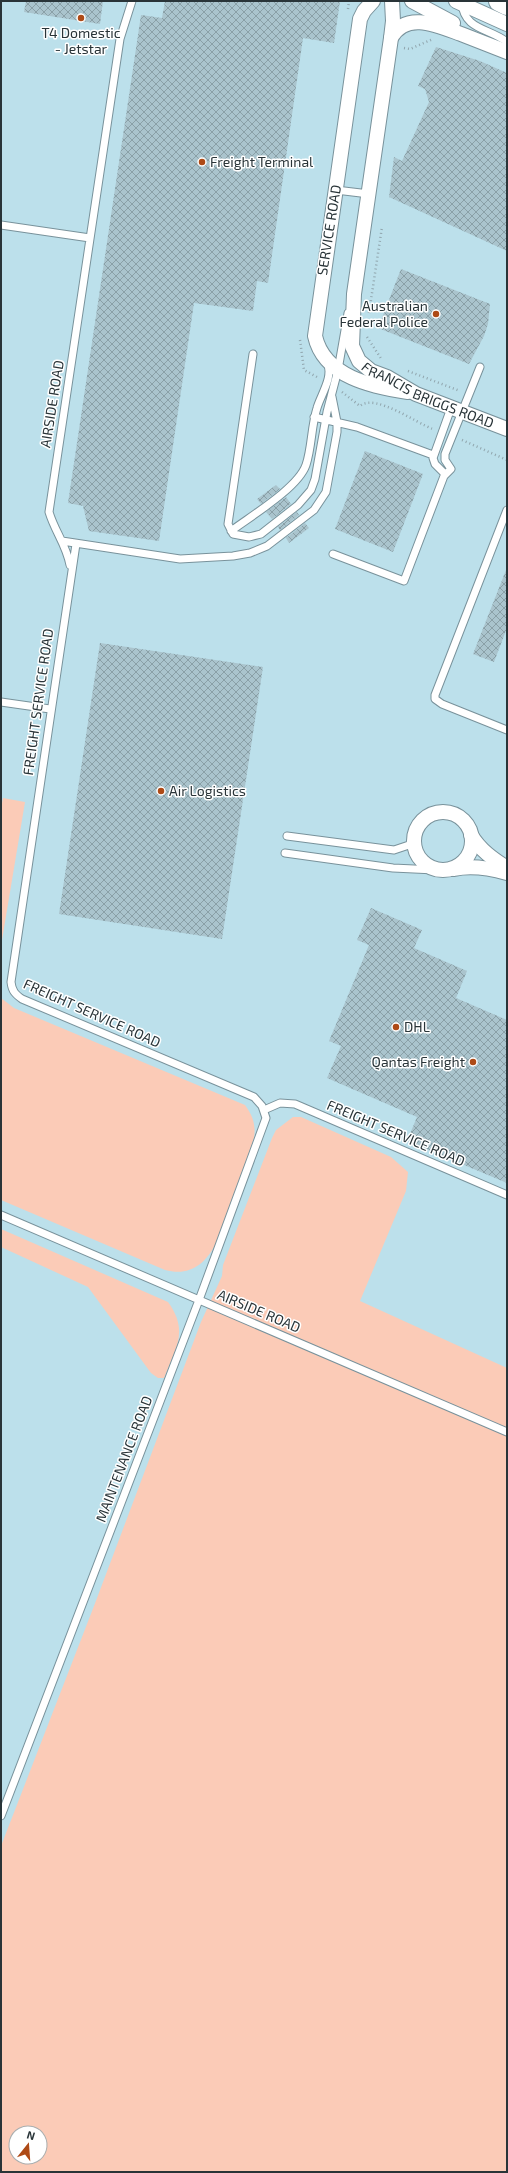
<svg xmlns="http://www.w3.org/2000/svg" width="508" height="2173" viewBox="0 0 508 2173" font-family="'Exo 2',sans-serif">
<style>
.built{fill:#bce0eb;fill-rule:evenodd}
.grass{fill:#fbcbb7;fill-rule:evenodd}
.building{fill:url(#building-cross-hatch)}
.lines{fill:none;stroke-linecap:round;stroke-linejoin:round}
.lane-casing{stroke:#79929b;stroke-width:9}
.street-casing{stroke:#79929b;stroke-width:16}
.secondary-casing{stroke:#79929b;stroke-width:22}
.path{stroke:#91a6ae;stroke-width:2.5;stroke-dasharray:1 3;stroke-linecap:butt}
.lane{stroke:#fff;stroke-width:7}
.street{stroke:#fff;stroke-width:14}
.secondary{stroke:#fff;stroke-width:20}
.poi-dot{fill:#ae4a16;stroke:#fff;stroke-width:1.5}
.labels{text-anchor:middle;stroke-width:3;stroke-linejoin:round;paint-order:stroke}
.poi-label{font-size:14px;fill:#293438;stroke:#fff;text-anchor:start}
.street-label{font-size:14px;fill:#293438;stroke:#fff}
</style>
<defs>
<pattern id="building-cross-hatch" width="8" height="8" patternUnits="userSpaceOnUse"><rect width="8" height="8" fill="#aac4cd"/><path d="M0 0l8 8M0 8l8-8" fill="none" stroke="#8aa0a7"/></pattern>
</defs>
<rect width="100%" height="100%" fill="#d0ebf5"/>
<path class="built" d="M1 1H507V2172H1ZM16 2133H40V2157H16Z"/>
<path class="grass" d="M3 798 25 802 1 946V808Z
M1 998 14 1008 245 1105C253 1116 256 1125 254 1138 247 1159 240 1179 233 1199 222 1231 210 1282 165 1270L1 1200Z
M293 1117H301L391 1157 408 1172 406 1191 360 1301 507 1368V2172H1V1846L94 1606 201 1322 222 1276 223 1265 272 1138 276 1130ZM16 2133H40V2157H16Z
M1 1229 168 1302C189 1331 176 1348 164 1378H158L151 1373 88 1287 1 1247Z"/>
<path class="building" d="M26 1H103L100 24 24 12Z
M165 1H340L334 43 303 38 268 283 257 281 253 311 194 303 159 541 89 531 83 506 68 503 141 15 162 18Z
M436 47 480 61 507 73V251L389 197 394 157 402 161 429 102 425 89 418 86Z
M401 269 490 304 488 324 484 336 469 364 378 328Z
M365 451 423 474 393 552 335 529Z
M276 485 280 489 261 504 257 499Z
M286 497 291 504 272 519 266 512Z
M297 512 299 515 280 530 278 527Z
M305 523 309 528 289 543 286 538Z
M506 570 507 628 494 662 473 654Z
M100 643 263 667 222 939 59 914Z
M371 908 422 930 414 948 467 971 456 998 507 1020V1183L407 1141 417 1117 327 1078 341 1046 329 1041 369 945 357 940Z"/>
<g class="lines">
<g class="lane-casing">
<path id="lane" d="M462 3C464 30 489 28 507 42
M336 190 369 194
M1 225 90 238
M253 354 228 524 233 534 249 537 261 534 298 505 311 490 315 479 327 412 338 370 348 313
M314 417 357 427 433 455
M445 474 435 464 433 458 451 408
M507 510 435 695V699L442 704 507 730
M231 531C251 516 298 488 306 465 312 447 311 427 317 408 321 394 334 377 327 362
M62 541 180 559 233 556 250 553 267 546 314 510 326 492 337 432V422L332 397
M333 554 404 581 444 476 451 469 445 460V454L480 367
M70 565C66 544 55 532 49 512L120 39 132 1
M1 702 50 709
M287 836 394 850 409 845 414 836
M285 853 393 868 435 870
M264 1110 280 1103 295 1104 507 1195
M1 1215 507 1432
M1 1816 199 1300 266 1118 262 1106 254 1097 22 999C15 994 12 991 11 982L76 544"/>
</g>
<g class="street-casing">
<g id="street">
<path d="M373 1 364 11 360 19 315 336C324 377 373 387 408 392"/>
<path d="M412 1 453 23"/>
<path d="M456 1 507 24"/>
<path d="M391 38 393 21 392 1"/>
<path id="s1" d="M507 52C492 46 476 40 461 34 439 26 406 10 391 38L354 294 352 346 359 361 371 371 387 377 416 394 507 429"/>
<circle cx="443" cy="841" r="29"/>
<path d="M471 835C480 850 493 859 507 868"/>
<path d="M454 869C472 865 489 868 507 873"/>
</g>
</g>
<g class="secondary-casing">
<path id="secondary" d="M499 1 507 5"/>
</g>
<path class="path" d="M1 9H5
M348 9 349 1
M404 48 410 49 433 39
M369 313 382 227
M367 337 382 360
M300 340 304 370 317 377
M408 371 460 391
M342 392 360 406C375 393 416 423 433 429
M462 440 507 460"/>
<use href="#lane" class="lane"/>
<use href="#street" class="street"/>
<use href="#secondary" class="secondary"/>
</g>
<g class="poi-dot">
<circle cx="81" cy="18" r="4"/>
<circle cx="202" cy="162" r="4"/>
<circle cx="436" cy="314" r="4"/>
<circle cx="161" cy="791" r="4"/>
<circle cx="396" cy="1027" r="4"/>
<circle cx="473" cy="1062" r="4"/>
</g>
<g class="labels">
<g class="poi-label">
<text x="81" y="38" text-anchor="middle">T4 Domestic<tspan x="81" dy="16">- Jetstar</tspan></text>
<text x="210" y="167">Freight Terminal</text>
<text x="428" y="311" text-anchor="end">Australian<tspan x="428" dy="16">Federal Police</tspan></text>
<text x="169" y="796">Air Logistics</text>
<text x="404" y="1032">DHL</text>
<text x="465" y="1067" text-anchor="end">Qantas Freight</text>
</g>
<g class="street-label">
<text transform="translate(329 230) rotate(-81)" y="5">SERVICE ROAD</text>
<text dy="5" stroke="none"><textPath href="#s1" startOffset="532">FRANCIS BRIGGS ROAD</textPath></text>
<text transform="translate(52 404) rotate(-81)" y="5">AIRSIDE ROAD</text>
<text transform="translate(38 702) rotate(-82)" y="5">FREIGHT SERVICE ROAD</text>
<text transform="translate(92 1013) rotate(24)" y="5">FREIGHT SERVICE ROAD</text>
<text transform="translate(396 1133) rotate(23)" y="5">FREIGHT SERVICE ROAD</text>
<text transform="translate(259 1311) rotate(23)" y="5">AIRSIDE ROAD</text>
<text transform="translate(124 1459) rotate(-69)" y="5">MAINTENANCE ROAD</text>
</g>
</g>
<rect width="508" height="2173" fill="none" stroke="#293438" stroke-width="4"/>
<g transform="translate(28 2145) rotate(17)"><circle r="19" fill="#ffffff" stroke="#a9aeaf"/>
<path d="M0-3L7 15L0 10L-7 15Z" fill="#ae4a16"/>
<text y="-6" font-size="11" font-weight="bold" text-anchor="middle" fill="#293438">N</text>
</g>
</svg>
